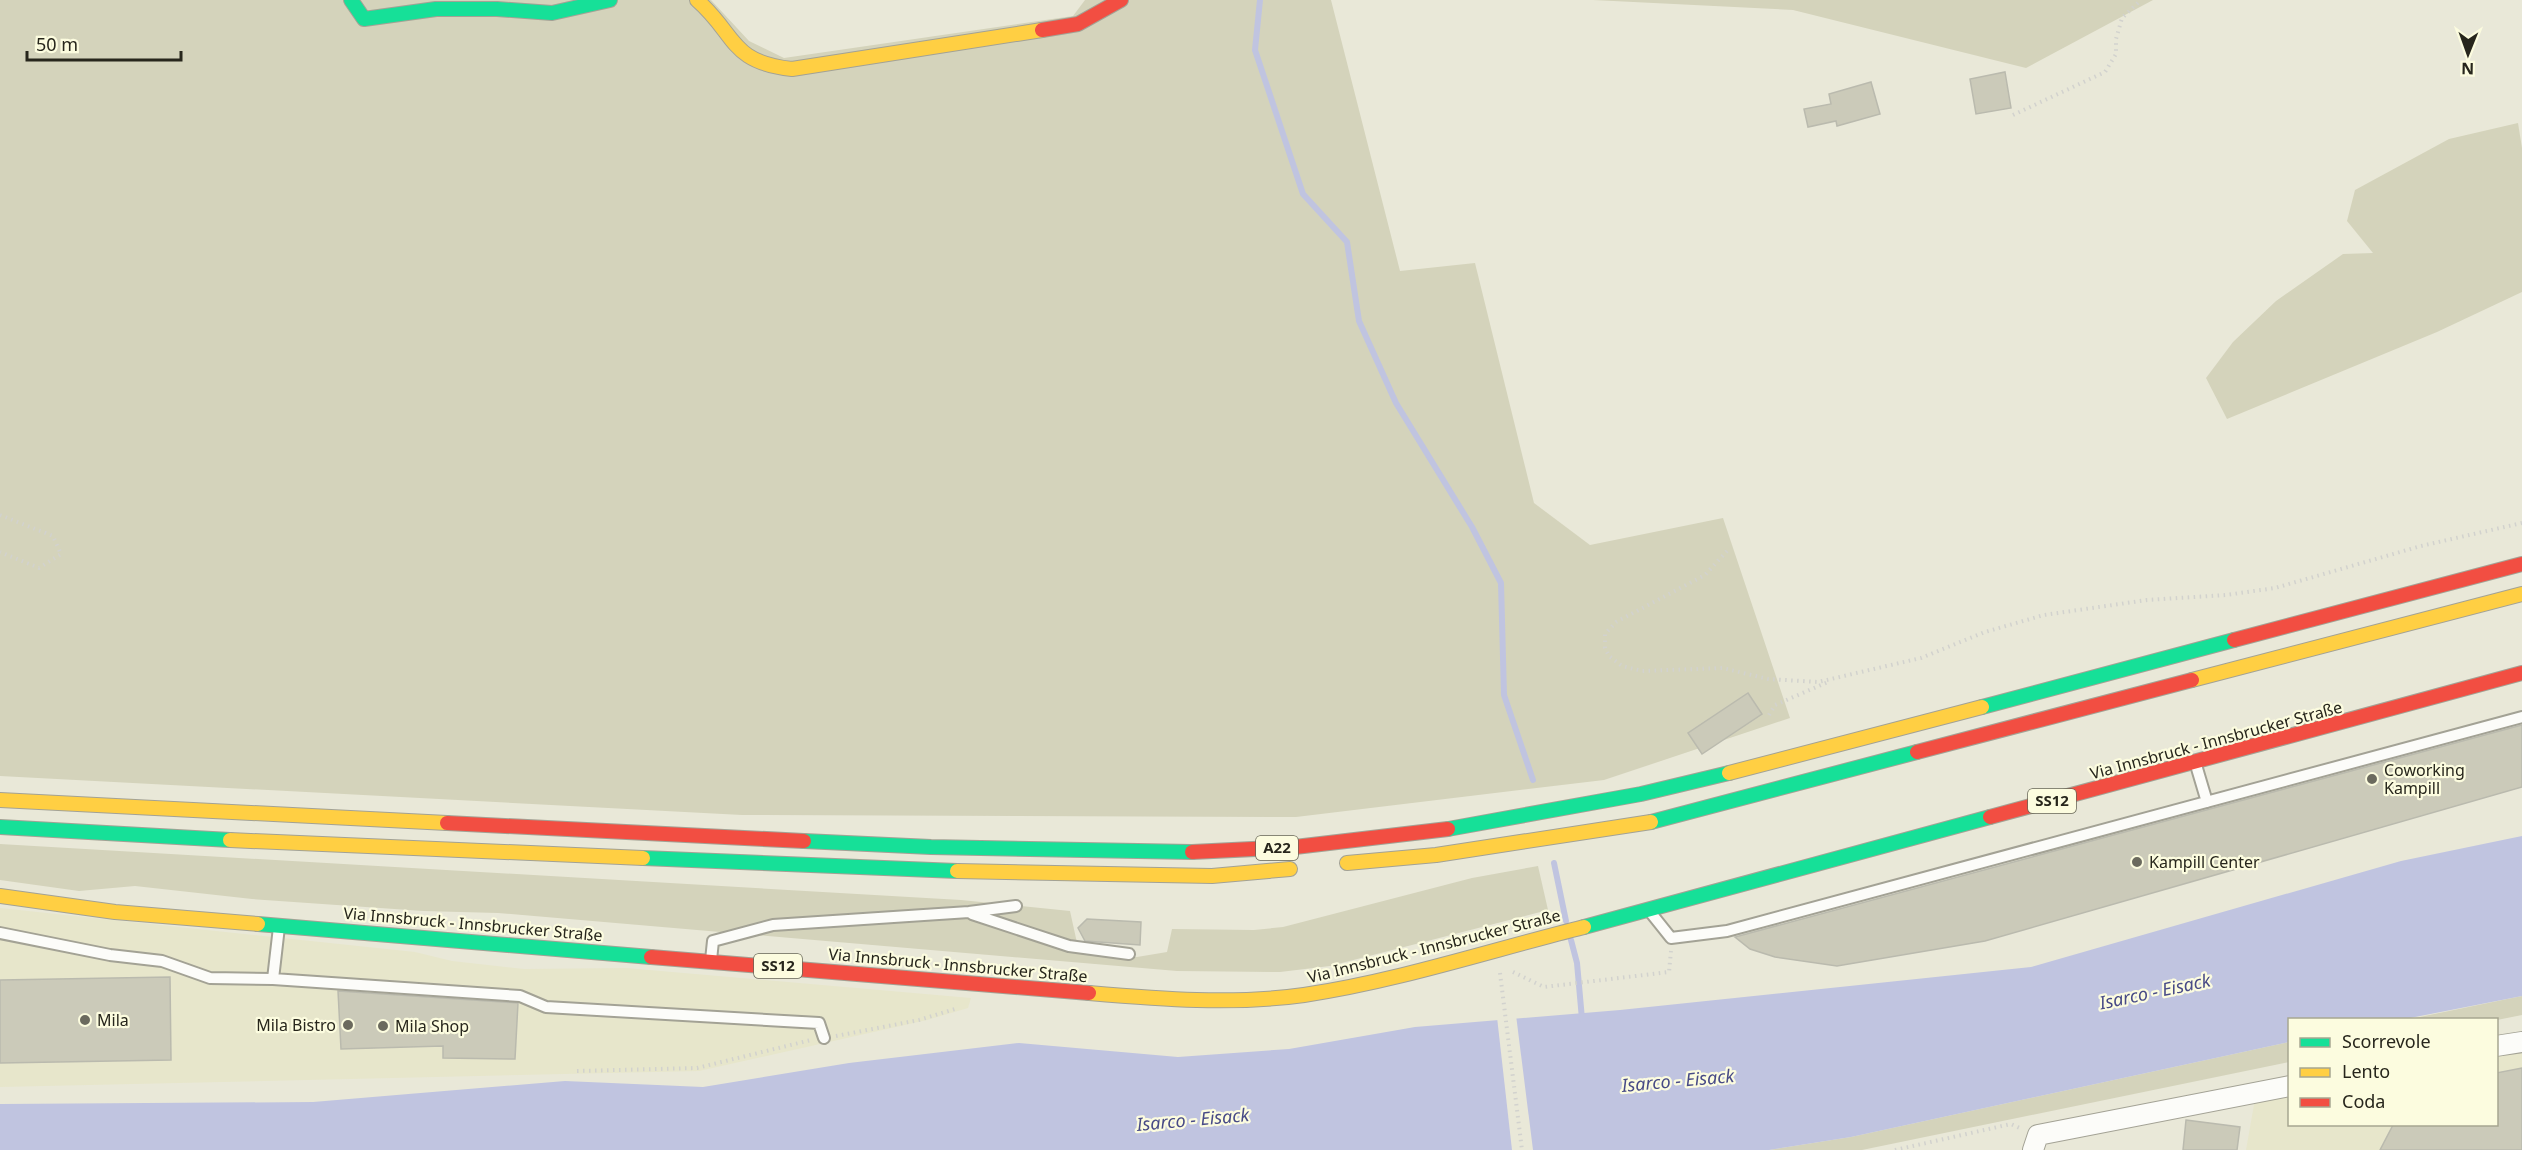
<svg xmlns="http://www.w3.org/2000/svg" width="2522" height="1150" viewBox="0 0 2522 1150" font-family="'Noto Sans',sans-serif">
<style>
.built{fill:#e7e6cb}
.green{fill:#d4d3bb}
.water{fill:#c0c4e0}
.pier{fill:#e9e8d8}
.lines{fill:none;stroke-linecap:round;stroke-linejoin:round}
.stream{stroke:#c0c4e0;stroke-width:6}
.building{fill:#cbcab9;stroke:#babaae;stroke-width:1.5}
.lane-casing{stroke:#a3a295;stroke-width:14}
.street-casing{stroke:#a3a295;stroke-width:22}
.fast-casing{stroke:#a3a295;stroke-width:16}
.slow-casing{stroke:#a3a295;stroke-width:16}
.jam-casing{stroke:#a3a295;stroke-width:16}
.path{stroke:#d2d2ce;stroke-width:4;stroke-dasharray:1.5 4.5;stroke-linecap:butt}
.lane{stroke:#fcfcf9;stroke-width:10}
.street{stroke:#fcfcf9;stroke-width:20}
.fast{stroke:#16e098;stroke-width:14}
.slow{stroke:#ffcf43;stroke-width:14}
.jam{stroke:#f24e42;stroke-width:14}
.poi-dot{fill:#6b6a5e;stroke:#fcfcdf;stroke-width:2}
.labels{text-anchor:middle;stroke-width:4.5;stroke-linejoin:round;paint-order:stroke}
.shield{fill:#fcfcdf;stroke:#676656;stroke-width:1.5}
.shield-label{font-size:15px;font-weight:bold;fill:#27261c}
.street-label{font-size:16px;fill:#27261c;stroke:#fcfcdf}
.poi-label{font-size:16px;fill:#27261c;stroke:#fcfcdf;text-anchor:start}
.water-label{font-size:18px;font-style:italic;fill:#474a86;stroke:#fcfcdf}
</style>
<rect width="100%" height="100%" fill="#e9e8d8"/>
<path class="built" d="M0 908 415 952 452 961 524 969 626 968 971 998 968 1008 927 1020 699 1071 0 1087Z
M2522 1049V1150H2246L2255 1099 2289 1093 2290 1124H2496L2497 1053Z"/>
<path class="green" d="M0 0H711L749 41 784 58 1073 16 1085 0H1331L1400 271 1475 263 1534 503 1590 545 1723 518 1790 718 1604 780 1296 817 742 815 0 776Z
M1593 0H2153L2026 68 1793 10Z
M2518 123 2522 148V292L2437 332 2227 419 2206 378 2233 342 2276 301 2343 254 2373 253 2347 221 2355 190 2449 139Z
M0 844 961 900 1070 911 1079 952 1137 957 1167 952 1172 929 1254 930 1283 927 1472 878 1538 866 1548 910 1330 966 1280 972 1177 971 498 913 423 911 252 899 135 886 79 891 0 880Z
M2522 996V1015L2497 1020H2405Z
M2289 1042V1062L1862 1150H1769L1851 1137Z"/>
<path class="water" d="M2522 836V996L2405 1019 2290 1020 2289 1042 1851 1137 1769 1150H0V1104L313 1102 565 1081 703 1087 849 1063 1019 1043 1178 1057 1289 1049 1415 1027 1620 1010 2031 967 2401 861Z"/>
<path class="pier" d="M1516 1015 1533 1150H1512L1497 1017Z"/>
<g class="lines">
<path class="stream" d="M1260 0 1255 50 1303 194 1347 242 1359 321 1396 403 1472 527 1501 583 1504 695 1533 780
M1554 863 1566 921
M1571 940 1577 963 1582 1019"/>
</g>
<path class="building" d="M2005 72 2011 108 1976 114 1970 79Z
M1871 82 1880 114 1837 126 1836 121 1808 127 1804 109 1831 104 1829 94Z
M1748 693 1762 714 1702 754 1688 733Z
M2522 725V787L1985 941 1837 966 1775 957 1750 949 1735 937Z
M1087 919 1141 922 1140 945 1085 941 1078 928Z
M170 977 171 1060 0 1063V980Z
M338 991 518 1003 515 1059 443 1058V1046L341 1049Z
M2522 1068V1150H2380L2393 1125H2496V1073Z
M2186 1120 2240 1127 2237 1150H2183Z"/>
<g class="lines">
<g class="lane-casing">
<path id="lane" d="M2196 765 2207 802
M1651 913 1671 938 1727 931 2522 717
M972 914 1069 946 1129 954
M279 927 273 979 520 996 546 1007 819 1023 824 1038
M0 933 110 955 162 961 210 978 273 979
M711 960 713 941 773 925 969 912 1016 906"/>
</g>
<g class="street-casing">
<path id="street" d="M2496 1046 2522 1042
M2033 1150 2038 1135 2290 1086"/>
</g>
<g class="fast-casing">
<path id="fast" d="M351 0 364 19 436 9H497L552 13 610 0
M1982 707 2234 640
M1651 822 1917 752
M0 827 230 840
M1448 829 1641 794 1729 773
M804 841 931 847 1192 852
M643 858 957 871
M258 924 651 957
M1584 927 1990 817"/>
</g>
<g class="slow-casing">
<path id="slow" d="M697 0C737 35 729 62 792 69L1042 30
M2192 680 2522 594
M1729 773 1982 707
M0 800 447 823
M230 840 643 858
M1347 863 1436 855 1651 822
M957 871 1212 876 1290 869
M0 896 115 912 258 924
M1089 993C1160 999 1233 1005 1304 995 1398 981 1492 950 1584 927"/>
</g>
<g class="jam-casing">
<path id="jam" d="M1042 30 1078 24 1121 0
M2234 640 2522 564
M1917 752 2192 680
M1990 817 2522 673
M447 823 804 841
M1192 852 1295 847 1448 829
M651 957 1089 993"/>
</g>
<path class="path" d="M2013 115 2105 72 2116 54V39L2122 18 2141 0
M0 515 53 536 61 554 39 568 0 552
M1727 551 1705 575 1616 622 1605 634V648L1609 656 1622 666 1642 671 1723 668 1768 679 1818 682 1921 658 1985 632 2044 615 2147 600 2226 595 2275 588 2421 546 2522 523
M1769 715 1775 705 1828 682
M1513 972 1544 987 1669 972 1671 951
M1500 973 1522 1150
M836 1036 919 1020 955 1009
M577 1071 697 1068 811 1040
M1895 1150 2011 1124 2022 1129"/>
<use href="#lane" class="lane"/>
<use href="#street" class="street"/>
<use href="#fast" class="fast"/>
<use href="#slow" class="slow"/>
<use href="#jam" class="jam"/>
</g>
<g class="poi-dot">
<circle cx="2372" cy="779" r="6"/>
<circle cx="2137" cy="862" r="6"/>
<circle cx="85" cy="1020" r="6"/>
<circle cx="348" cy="1025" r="6"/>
<circle cx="383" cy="1026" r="6"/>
</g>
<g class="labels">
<g class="shield">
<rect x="2028" y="789" width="48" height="24" rx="4.5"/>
<rect x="1256" y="836" width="42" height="24" rx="4.5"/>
<rect x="754" y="954" width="48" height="24" rx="4.5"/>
</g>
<g class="shield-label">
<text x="2052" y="806">SS12</text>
<text x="1277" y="853">A22</text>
<text x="778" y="971">SS12</text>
</g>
<g class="street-label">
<text transform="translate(2216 740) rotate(-15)" y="6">Via Innsbruck - Innsbrucker Straße</text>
<text transform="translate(473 924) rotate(5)" y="6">Via Innsbruck - Innsbrucker Straße</text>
<text transform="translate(1434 946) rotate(-14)" y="6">Via Innsbruck - Innsbrucker Straße</text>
<text transform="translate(958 965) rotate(5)" y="6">Via Innsbruck - Innsbrucker Straße</text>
</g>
<g class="poi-label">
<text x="2384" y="776">Coworking<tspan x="2384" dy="18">Kampill</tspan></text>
<text x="2149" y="868">Kampill Center</text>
<text x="97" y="1026">Mila</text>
<text x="336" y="1031" text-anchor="end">Mila Bistro</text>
<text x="395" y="1032">Mila Shop</text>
</g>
<g class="water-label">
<text transform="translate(2155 992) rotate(-12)" y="6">Isarco - Eisack</text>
<text transform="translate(1678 1081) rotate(-5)" y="6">Isarco - Eisack</text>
<text transform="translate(1193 1120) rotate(-5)" y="6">Isarco - Eisack</text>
</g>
</g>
<rect x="2288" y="1018" width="210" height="108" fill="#fcfcdf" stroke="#a7a691" stroke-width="1.5"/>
<rect x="2300" y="1038" width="30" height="9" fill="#16e098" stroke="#a7a691" stroke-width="1.5"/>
<text x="2342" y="1048" font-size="18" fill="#27261c">Scorrevole</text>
<rect x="2300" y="1068" width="30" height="9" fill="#ffcf43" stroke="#a7a691" stroke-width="1.5"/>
<text x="2342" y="1078" font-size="18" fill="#27261c">Lento</text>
<rect x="2300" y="1098" width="30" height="9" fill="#f24e42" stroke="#a7a691" stroke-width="1.5"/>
<text x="2342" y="1108" font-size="18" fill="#27261c">Coda</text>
<g transform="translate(2468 54) rotate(181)" stroke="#fcfcdf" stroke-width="4.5" paint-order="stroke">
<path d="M0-4.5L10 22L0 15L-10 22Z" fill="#27261c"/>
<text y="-9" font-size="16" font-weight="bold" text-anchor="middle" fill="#27261c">N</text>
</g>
<path d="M27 51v9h154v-9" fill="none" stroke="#27261c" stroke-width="3"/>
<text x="36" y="51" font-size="18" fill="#27261c" stroke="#fcfcdf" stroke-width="4.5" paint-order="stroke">50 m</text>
</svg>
